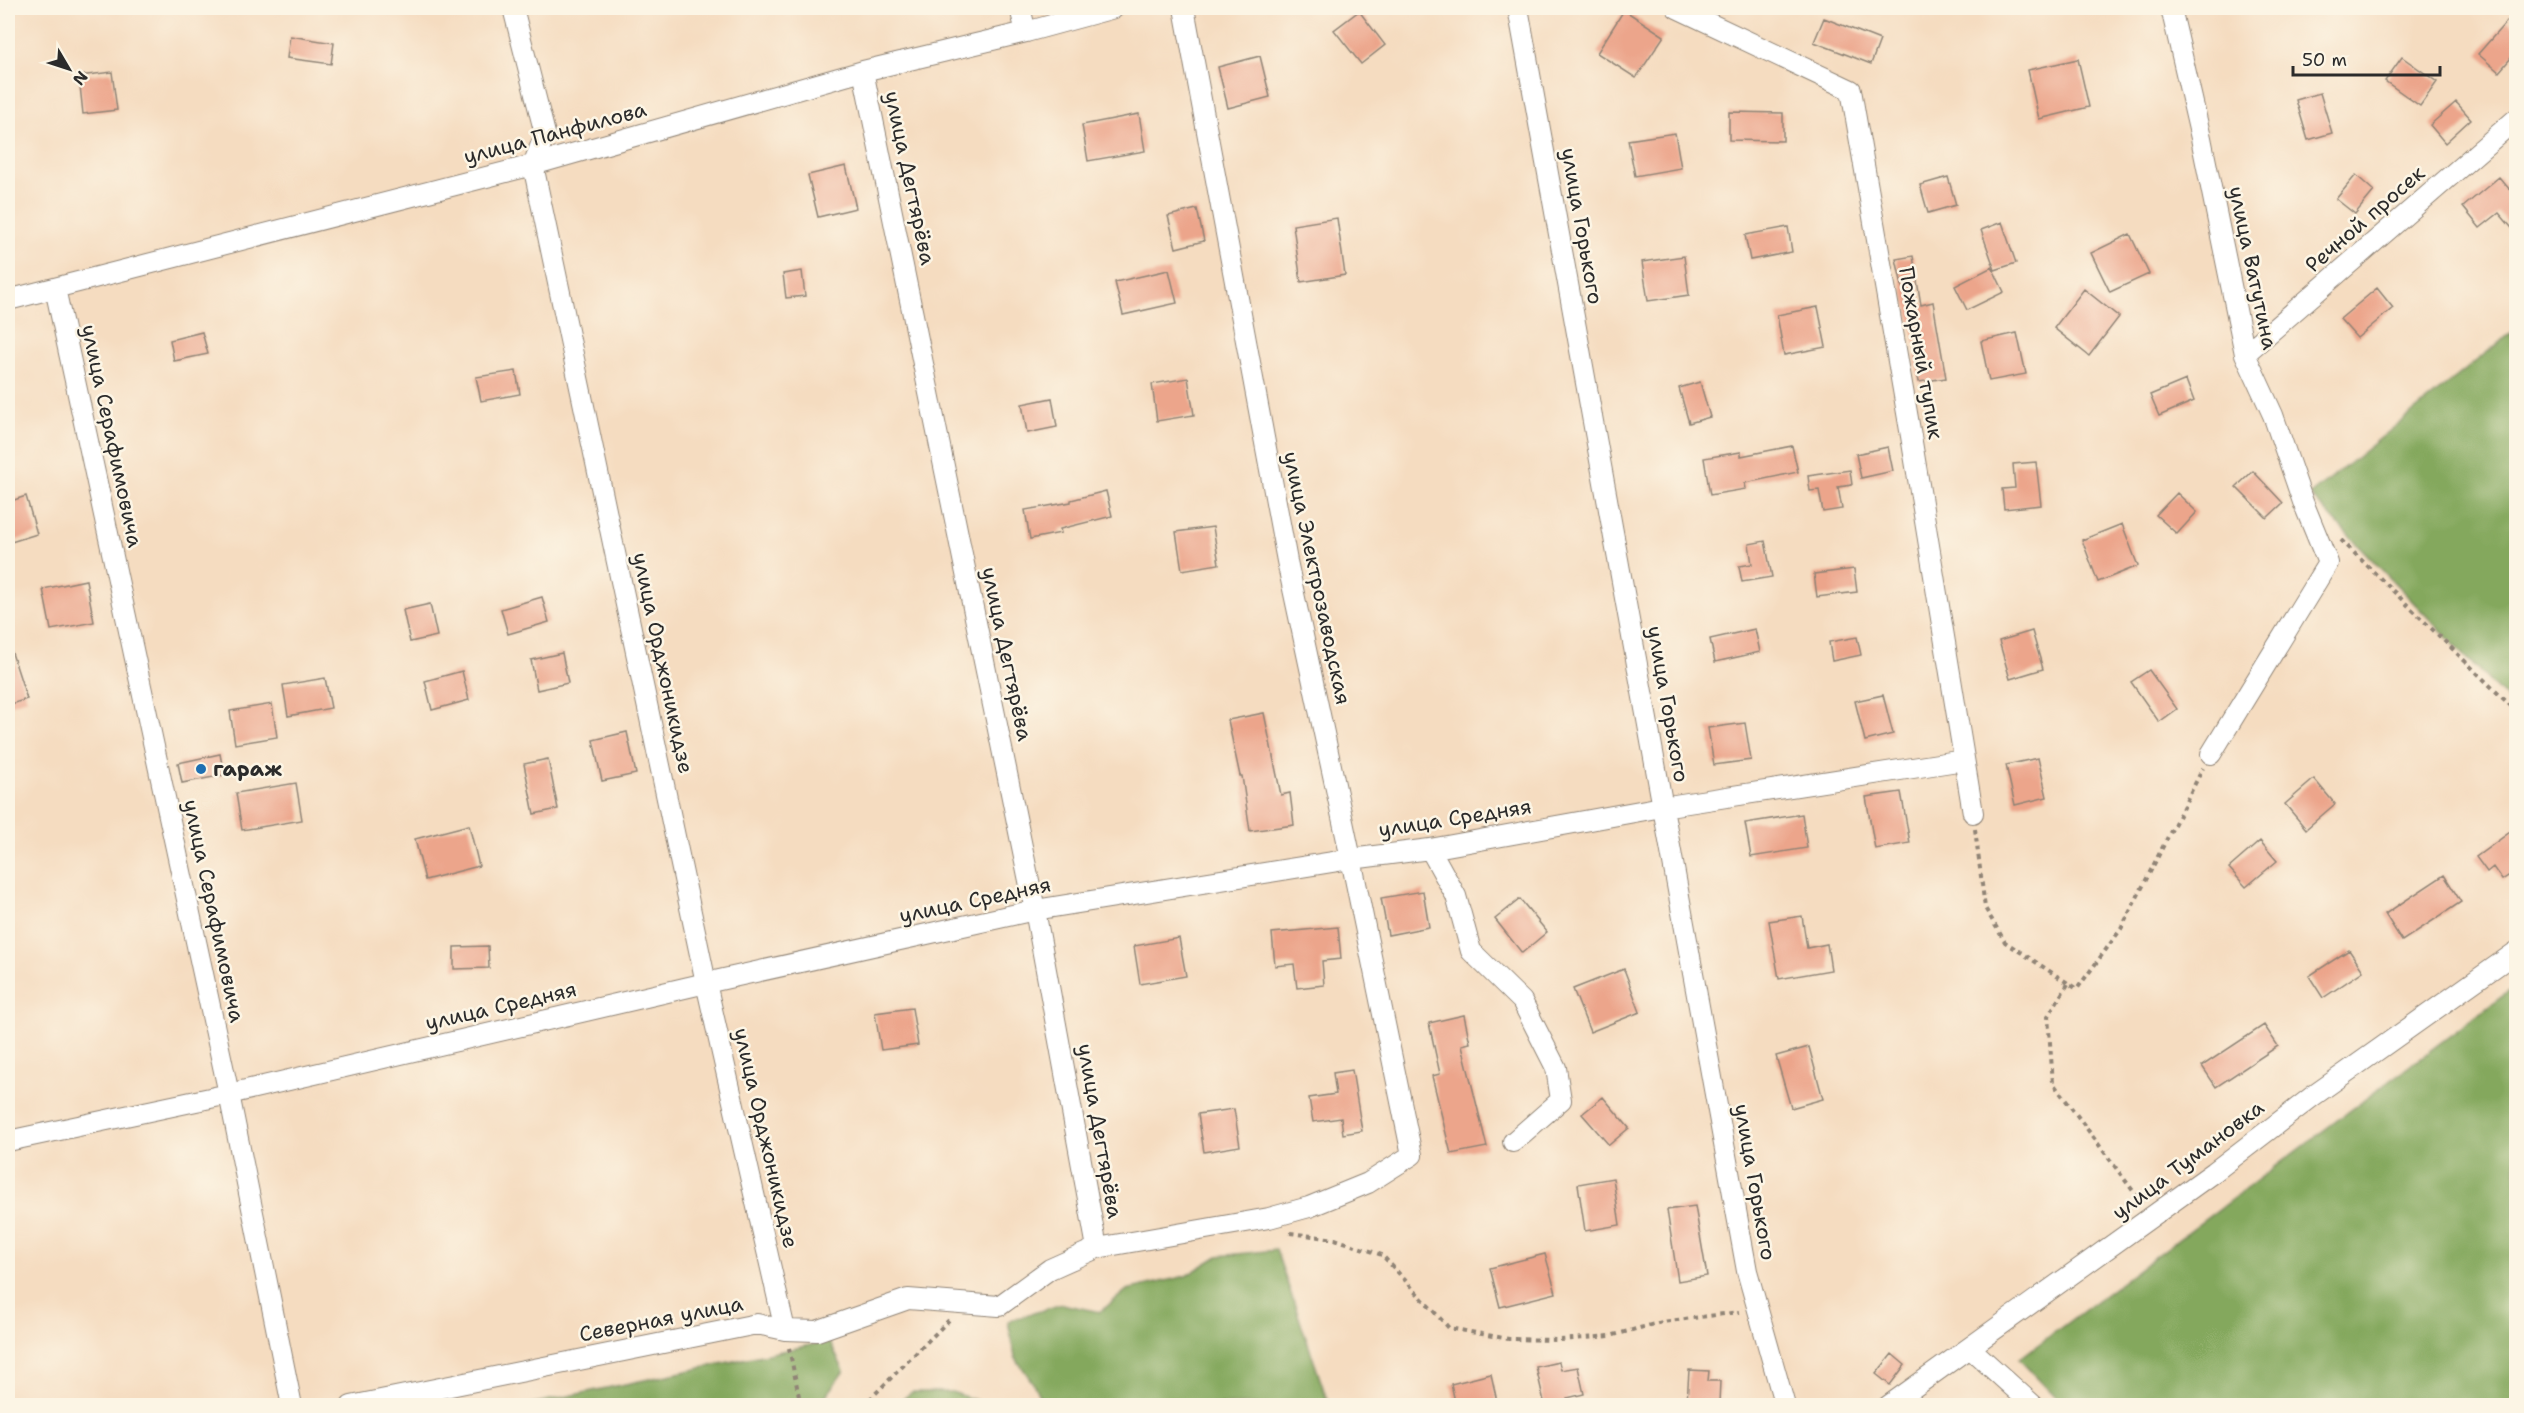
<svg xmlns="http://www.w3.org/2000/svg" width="2524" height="1413" viewBox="0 0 2524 1413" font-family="'Shantell Sans',sans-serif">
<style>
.forest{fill:#84a85d;stroke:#586a44;stroke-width:1.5}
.building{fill:#eca58b}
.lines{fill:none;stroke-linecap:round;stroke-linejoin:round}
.street-casing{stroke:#908476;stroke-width:22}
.path{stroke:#908476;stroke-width:4;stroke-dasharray:4.5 4.5;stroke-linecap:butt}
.street{stroke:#fff;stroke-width:20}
.poi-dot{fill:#1f6fb2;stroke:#fcf5e5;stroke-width:2}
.labels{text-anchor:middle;stroke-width:5;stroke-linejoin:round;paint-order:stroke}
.street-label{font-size:21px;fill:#2b2b2b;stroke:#fcf5e5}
.poi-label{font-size:21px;font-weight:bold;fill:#2b2b2b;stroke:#fcf5e5;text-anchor:start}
</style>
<rect width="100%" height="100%" fill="#fcf5e5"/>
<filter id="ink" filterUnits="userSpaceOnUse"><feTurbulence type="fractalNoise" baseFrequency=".0167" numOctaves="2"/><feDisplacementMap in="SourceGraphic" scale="12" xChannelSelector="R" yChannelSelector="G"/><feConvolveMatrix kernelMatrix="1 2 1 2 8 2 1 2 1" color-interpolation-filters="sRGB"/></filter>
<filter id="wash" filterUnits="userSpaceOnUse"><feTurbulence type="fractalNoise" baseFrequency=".008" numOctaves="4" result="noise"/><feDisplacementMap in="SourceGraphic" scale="24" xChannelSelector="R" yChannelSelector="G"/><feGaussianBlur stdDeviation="1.35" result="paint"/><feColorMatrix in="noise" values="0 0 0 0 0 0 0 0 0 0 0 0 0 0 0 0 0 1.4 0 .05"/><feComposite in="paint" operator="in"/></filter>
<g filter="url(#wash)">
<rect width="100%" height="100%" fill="#f5dcc0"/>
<path class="forest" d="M2516 329V709L2310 495Z
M2516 986V1405H2063L2019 1359Z
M1276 1250 1329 1405H1043L1033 1383 1015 1357 1008 1321 1062 1304 1100 1312 1127 1290 1186 1276 1218 1256Z
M829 1341 844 1371 819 1405H526Z
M912 1392H952L989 1405H895Z"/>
<g id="blocks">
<path class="building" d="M1624 10 1664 36 1636 78 1597 53Z
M1359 11 1385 45 1361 64 1334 30Z
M1824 18 1880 40 1871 64 1814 42Z
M2507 21 2517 29V51L2499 72 2478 54Z
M290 36 334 43 331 64 287 58Z
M1260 56 1270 97 1228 108 1218 67Z
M2402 57 2437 82 2420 106 2385 81Z
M2078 59 2089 107 2039 119 2028 70Z
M112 72 117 110 83 114 79 76Z
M2320 93 2332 133 2308 140 2296 100Z
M2456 102 2471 119 2445 143 2430 125Z
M1729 112 1783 113V141L1729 140Z
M1139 114 1145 151 1088 161 1082 125Z
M1675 133 1681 168 1635 176 1628 140Z
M846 166 856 208 818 217 808 175Z
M2356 175 2374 191 2355 214 2336 199Z
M1948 177 1956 205 1928 213 1920 185Z
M2499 177 2517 198V234L2499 213 2480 228 2463 207Z
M1197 209 1204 241 1176 248 1168 216Z
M1337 218 1345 275 1301 282 1293 225Z
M2002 222 2016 263 1995 270 1981 230Z
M1788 227 1792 252 1750 260 1745 235Z
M2130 234 2149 274 2110 292 2091 253Z
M1684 256 1689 295 1648 301 1642 262Z
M1913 256 1921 305 1933 302 1946 378 1919 382 1914 356 1918 355 1896 259Z
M1992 267 2004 292 1967 310 1955 286Z
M1169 270 1177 303 1123 315 1115 282Z
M802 271 805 296 786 298 783 274Z
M2377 288 2393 308 2357 338 2340 319Z
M2084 289 2119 317 2089 356 2054 328Z
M1818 307 1826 347 1784 355 1777 315Z
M202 332 208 354 174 361 170 340Z
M2017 333 2026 374 1989 381 1981 341Z
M516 371 520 394 481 401 476 377Z
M1188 378 1194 415 1157 421 1152 384Z
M2186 380 2194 401 2159 416 2150 395Z
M1700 382 1710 417 1689 423 1679 388Z
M1052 398 1057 427 1027 433 1022 404Z
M1792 446 1798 472 1745 483 1746 489 1710 495 1704 458 1741 452V456Z
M1888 447 1893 471 1861 478 1856 454Z
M2036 462 2041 505 2004 509 2002 489 2015 488 2013 464Z
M1850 470 1852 485 1838 487 1842 509 1823 512 1819 490 1810 491 1808 476Z
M2253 471 2283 503 2267 518 2236 487Z
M1106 491 1112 516 1060 529 1061 533 1030 539 1025 510 1071 502V500Z
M2177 493 2197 512 2177 534 2156 515Z
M26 496 37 534 8 543V502Z
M2122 524 2138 566 2098 582 2082 540Z
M1213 527 1219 564 1182 570 1176 532Z
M1765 541 1772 577 1742 582 1739 566 1752 564 1749 544Z
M1854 569 1857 592 1817 597 1814 574Z
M86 580 94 622 51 630 43 589Z
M542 597 549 622 508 634 501 609Z
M430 604 437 636 410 642 403 610Z
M1755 629 1760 652 1715 662 1710 639Z
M2032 631 2043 669 2010 679 1999 641Z
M1857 637 1861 655 1832 661 1829 642Z
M8 650H11L27 699 8 705Z
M562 653 568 683 537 690 531 660Z
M2149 670 2177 709 2159 722 2131 682Z
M462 671 469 700 432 710 425 681Z
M325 678 331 708 288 716 283 685Z
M1883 695 1893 734 1865 741 1855 701Z
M272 704 277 737 235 744 230 711Z
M1264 713 1281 795 1290 793 1294 825 1250 831 1242 776H1240L1228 720Z
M1745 723 1751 760 1714 765 1708 728Z
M627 732 636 774 602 781 593 740Z
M220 754 224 775 182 783 178 763Z
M2038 758 2047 797 2015 805 2006 765Z
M548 759 558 809 534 814 524 764Z
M2314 779 2335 804 2306 829 2285 804Z
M296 783 302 820 242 830 236 793Z
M1901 792 1910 843 1875 849 1866 797Z
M1802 814 1807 848 1751 857 1745 823Z
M469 825 479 866 425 880 415 839Z
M2517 827V870L2502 880 2493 867 2487 872 2476 857Z
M2260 841 2277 861 2246 887 2229 868Z
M2444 875 2461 902 2402 941 2385 914Z
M1423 891 1429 927 1388 935 1381 898Z
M1520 899 1547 932 1522 953 1495 919Z
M1802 916 1807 948 1827 944 1831 970 1779 979 1769 921Z
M1338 927 1341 959 1322 961 1324 985 1297 988 1294 964 1275 966 1272 933Z
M1179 938 1186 976 1140 984 1134 946Z
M488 946 489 968 454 969V947Z
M2349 950 2363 971 2323 998 2309 976Z
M1624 969 1640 1012 1590 1032 1573 989Z
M912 1008 918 1045 881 1050 875 1013Z
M1464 1015 1470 1043 1462 1045 1487 1147 1451 1154 1432 1076 1440 1074 1429 1023Z
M2264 1025 2278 1046 2216 1087 2202 1066Z
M1809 1047 1823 1099 1791 1108 1776 1056Z
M1352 1070 1362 1131 1343 1134 1341 1118 1313 1122 1309 1098 1336 1094 1333 1073Z
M1603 1097 1629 1128 1609 1145 1582 1114Z
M1234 1109 1240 1146 1204 1152 1198 1114Z
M1613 1178 1620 1225 1585 1231 1578 1184Z
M1695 1206 1707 1276 1678 1281 1667 1210Z
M1545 1254 1556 1293 1500 1307 1490 1268Z
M1892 1354 1905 1365 1890 1385 1876 1374Z
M1559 1362 1561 1370 1578 1367 1584 1394 1567 1398 1569 1406H1545L1536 1367Z
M1689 1370 1709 1371 1708 1381H1720L1719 1403 1687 1402Z
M1491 1374 1498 1406H1456L1451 1384Z"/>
</g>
</g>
<g filter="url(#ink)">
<use href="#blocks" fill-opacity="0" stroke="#908476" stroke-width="1.5"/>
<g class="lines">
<g class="street-casing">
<path id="street" d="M513 8 545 134 533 165 706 983 785 1330
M1020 8 1026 32
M1518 8 1747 1271 1785 1406
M1677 8 1851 90 1911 436 1973 813
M2171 8 2201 138 2245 354 2273 415 2303 502 2328 563 2211 754
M863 71 1035 910 1097 1248
M55 288 229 1094 292 1406
M8 300 533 165 863 71 1026 32 1114 8
M2245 354 2516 119
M1430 849 1456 896 1471 951 1522 1001 1556 1068 1561 1100 1513 1142
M8 1141 229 1094 706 983 1035 910 1351 859 1430 849 1662 807 1964 760
M1970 1348 2034 1406
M351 1406 757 1324 785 1330 817 1331 908 1299 999 1306 1050 1269 1097 1248 1269 1218 1309 1207 1368 1183 1412 1155 1351 859 1287 561 1184 8
M1888 1406 2214 1172 2313 1096 2516 952"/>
</g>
<path class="path" d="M2341 540 2516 711
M1975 829 1985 908 2005 942 2077 989 2121 929 2203 768
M2068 984 2048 1016 2053 1083 2142 1203
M1290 1233 1335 1239 1382 1255 1449 1328 1509 1339 1560 1340 1610 1336 1662 1322 1739 1312
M789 1348 801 1406
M863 1406 949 1320"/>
<use href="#street" class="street"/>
</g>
</g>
<circle class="poi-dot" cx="201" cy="769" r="6"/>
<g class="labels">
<g class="street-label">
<text transform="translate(555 133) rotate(-15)" y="7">улица Панфилова</text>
<text transform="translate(910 178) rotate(78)" y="7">улица Дегтярёва</text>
<text transform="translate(2365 219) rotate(-41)" y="7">Речной просек</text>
<text transform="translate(1582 226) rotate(80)" y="7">улица Горького</text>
<text transform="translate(2253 268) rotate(78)" y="7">улица Ватутина</text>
<text transform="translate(1921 353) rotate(80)" y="7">Пожарный тупик</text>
<text transform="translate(112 436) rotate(78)" y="7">улица Серафимовича</text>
<text transform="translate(1317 578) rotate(78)" y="7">улица Электрозаводская</text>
<text transform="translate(1007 654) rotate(78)" y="7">улица Дегтярёва</text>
<text transform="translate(663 663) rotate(78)" y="7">улица Орджоникидзе</text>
<text transform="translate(1668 704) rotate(80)" y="7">улица Горького</text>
<text transform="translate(1455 818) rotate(-9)" y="7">улица Средняя</text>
<text transform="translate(975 900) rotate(-12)" y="7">улица Средняя</text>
<text transform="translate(214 911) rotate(78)" y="7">улица Серафимовича</text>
<text transform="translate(501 1006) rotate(-13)" y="7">улица Средняя</text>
<text transform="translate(1100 1131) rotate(80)" y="7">улица Дегтярёва</text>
<text transform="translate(766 1138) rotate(77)" y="7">улица Орджоникидзе</text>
<text transform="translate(2188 1160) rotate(-37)" y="7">улица Тумановка</text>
<text transform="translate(1755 1182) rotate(80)" y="7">улица Горького</text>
<text transform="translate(661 1319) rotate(-11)" y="7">Северная улица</text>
</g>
<g class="poi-label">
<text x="213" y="776">гараж</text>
</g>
</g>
<rect width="2524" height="1413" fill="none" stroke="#fcf5e5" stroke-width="30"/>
<g transform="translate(69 69) rotate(129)" stroke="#fcf5e5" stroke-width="4.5" paint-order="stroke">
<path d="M0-4.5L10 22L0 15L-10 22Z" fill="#2b2b2b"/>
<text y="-9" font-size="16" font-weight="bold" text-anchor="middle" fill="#2b2b2b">N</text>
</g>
<path d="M2293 66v9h147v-9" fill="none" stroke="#2b2b2b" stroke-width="3"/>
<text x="2302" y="66" font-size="18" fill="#2b2b2b" stroke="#fcf5e5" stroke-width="4.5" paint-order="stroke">50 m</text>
</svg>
